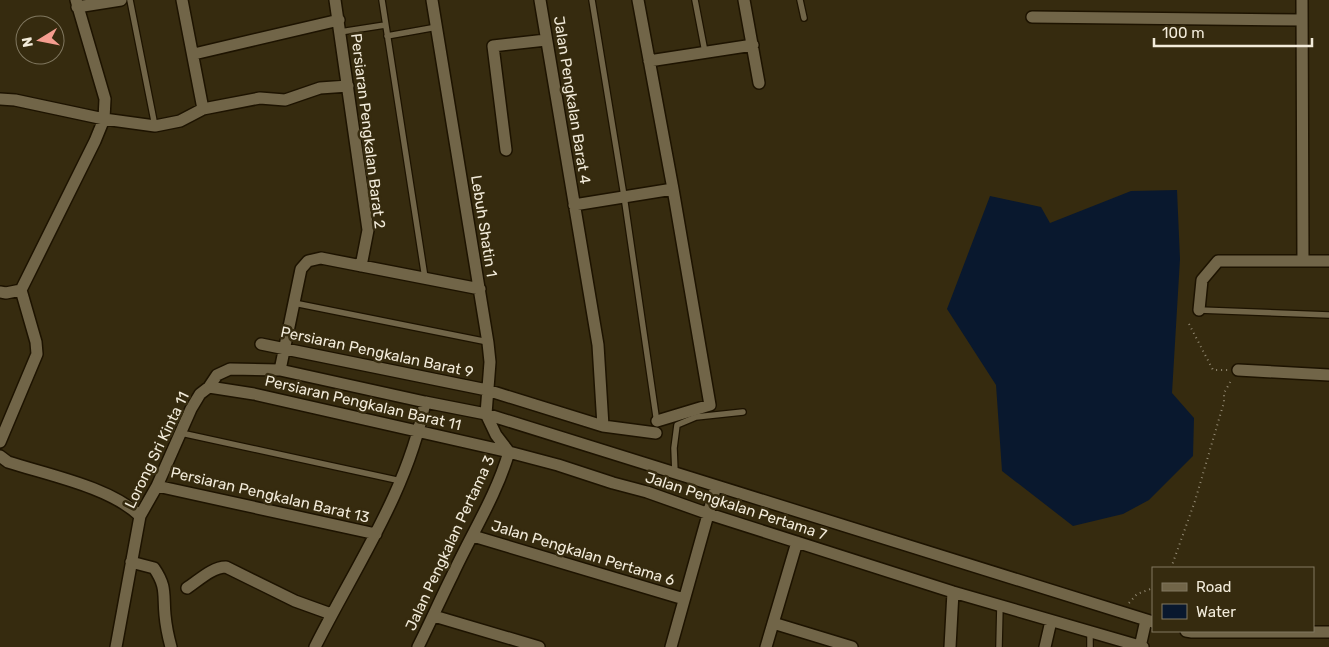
<svg xmlns="http://www.w3.org/2000/svg" width="1329" height="647" viewBox="0 0 1329 647" font-family="Rubik,sans-serif">
<style>
.water{fill:#09182e}
.lines{fill:none;stroke-linecap:round;stroke-linejoin:round}
.lane-casing{stroke:#1d1300;stroke-width:8}
.street-casing{stroke:#1d1300;stroke-width:14}
.path{stroke:#918871;stroke-width:2;stroke-dasharray:1 4;stroke-linecap:butt}
.lane{stroke:#716548;stroke-width:5.5}
.street{stroke:#716548;stroke-width:11}
.labels{text-anchor:middle;stroke-width:5;stroke-linejoin:round;paint-order:stroke}
.street-label{font-size:15px;fill:#f2ebda;stroke:#362b0f}
</style>
<rect width="100%" height="100%" fill="#362b0f"/>
<path class="water" d="M1177 190 1180 259 1172 393 1194 418 1193 456 1149 500 1123 514 1073 526 1002 471 996 385 947 309 990 196 1041 207 1050 223 1131 191Z"/>
<g class="lines">
<g class="lane-casing">
<path id="lane" d="M130 0 155 126
M382 0 425 278
M592 0 624 196 657 423
M695 0 705 52
M800 0 804 18
M340 32 385 25
M387 36 437 27
M294 303 488 342
M1199 310 1329 315
M181 433 401 481
M675 473 674 448 677 425 696 417 743 412
M999 647 1000 605
M1090 647V632"/>
</g>
<g class="street-casing">
<path id="street" d="M335 0 368 230 361 266
M432 0 488 343 490 362 486 414 496 435 509 452
M540 0 598 345 603 426
M638 0 673 189 710 405 657 421
M744 0 759 83
M1302 0 1303 261
M77 7 121 0
M1032 17 1302 20
M194 54 339 20
M649 61 753 45
M0 99 15 100 104 119 155 126 180 121 203 109 182 0
M203 109 260 98 285 100 320 88 348 86
M506 150 493 46 546 40
M574 205 673 189
M0 292 6 293 21 290 95 141 104 119 105 99 76 0
M1199 310 1202 280 1218 261H1329
M261 344 487 390 603 426 656 433
M280 370 301 269 308 261 321 258 480 289
M1238 370 1329 375
M209 387 254 394 509 452 558 465 613 483 647 492 709 514 953 592 1143 647
M0 442 37 354 36 342 21 290
M0 456 8 462C48 475 110 487 140 516
M157 486 376 534
M473 536 684 599
M131 562 154 568C167 587 163 594 165 615 166 626 168 636 171 647
M187 588C198 581 212 567 226 567L295 601 331 614
M434 616 539 647
M773 623 852 647
M1186 631 1192 632H1329
M116 647 140 516 157 486 191 409 200 394 209 387 217 375 230 369 280 370 425 402 486 414 1153 622
M315 647C355 567 408 491 425 402
M418 647C430 623 441 598 453 574 472 533 496 496 509 452
M671 647 716 486
M766 647 797 542
M950 647 953 592
M1045 647 1051 621
M1140 647 1146 620"/>
</g>
<path class="path" d="M1189 324 1213 370H1229
M1171 568 1195 501 1224 402V393L1232 379
M1129 603 1137 594 1153 588"/>
<use href="#lane" class="lane"/>
<use href="#street" class="street"/>
</g>
<g class="labels">
<g class="street-label">
<text transform="translate(572 100) rotate(81)" y="5">Jalan Pengkalan Barat 4</text>
<text transform="translate(368 131) rotate(83)" y="5">Persiaran Pengkalan Barat 2</text>
<text transform="translate(484 226) rotate(81)" y="5">Lebuh Shatin 1</text>
<text transform="translate(377 352) rotate(12)" y="5">Persiaran Pengkalan Barat 9</text>
<text transform="translate(363 403) rotate(13)" y="5">Persiaran Pengkalan Barat 11</text>
<text transform="translate(157 450) rotate(-64)" y="5">Lorong Sri Kinta 11</text>
<text transform="translate(270 495) rotate(13)" y="5">Persiaran Pengkalan Barat 13</text>
<text transform="translate(736 506) rotate(18)" y="5">Jalan Pengkalan Pertama 7</text>
<text transform="translate(450 543) rotate(-65)" y="5">Jalan Pengkalan Pertama 3</text>
<text transform="translate(583 553) rotate(17)" y="5">Jalan Pengkalan Pertama 6</text>
</g>
</g>
<rect x="1152" y="567" width="162" height="65" fill="#362b0f" stroke="#817860"/>
<rect x="1162" y="583" width="25" height="8" fill="#716548" stroke="#817860"/>
<text x="1196" y="592" font-size="15" fill="#f2ebda">Road</text>
<rect x="1162" y="604" width="25" height="15" fill="#09182e" stroke="#817860"/>
<text x="1196" y="617" font-size="15" fill="#f2ebda">Water</text>
<g transform="translate(40 40) rotate(260)"><circle r="24" fill="#362b0f" stroke="#817860"/>
<path d="M0-4L9 19L0 12L-9 19Z" fill="#f59d8f"/>
<text y="-8" font-size="14" font-weight="bold" text-anchor="middle" fill="#f2ebda">N</text>
</g>
<path d="M1154 38v8h158v-8" fill="none" stroke="#f2ebda" stroke-width="2.5"/>
<text x="1162" y="38" font-size="15" fill="#f2ebda" stroke="#362b0f" stroke-width="4" paint-order="stroke">100 m</text>
</svg>
